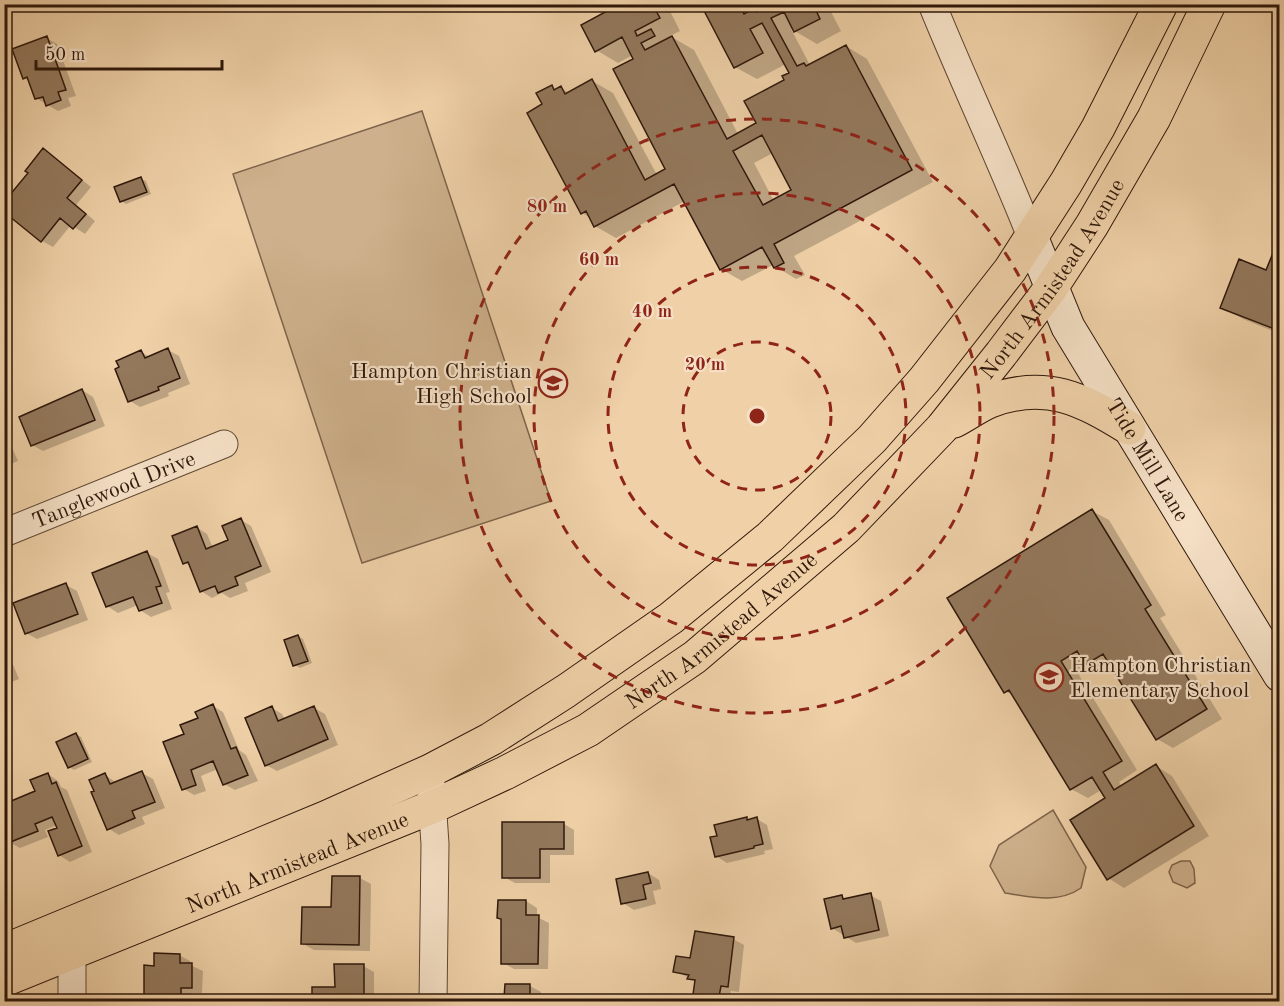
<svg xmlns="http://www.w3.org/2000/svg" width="1284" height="1006" viewBox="0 0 1284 1006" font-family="'Old Standard TT',serif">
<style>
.green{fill:#ceb18c;stroke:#7e644c;stroke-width:1.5}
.shadow{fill:#0003;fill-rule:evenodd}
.building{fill:#93785c;stroke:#2f180b;stroke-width:1.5;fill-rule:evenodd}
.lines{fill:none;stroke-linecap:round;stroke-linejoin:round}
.street-casing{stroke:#5f4632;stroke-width:29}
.secondary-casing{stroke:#2f180b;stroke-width:35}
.primary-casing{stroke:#2f180b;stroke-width:35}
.street{stroke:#f5e0c6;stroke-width:27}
.secondary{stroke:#f5e0c6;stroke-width:33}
.primary{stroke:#efd0a7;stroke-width:33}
.ring{fill:none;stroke:#8f2418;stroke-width:3;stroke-dasharray:10 8}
.labels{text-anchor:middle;stroke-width:4.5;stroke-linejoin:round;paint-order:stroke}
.street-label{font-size:22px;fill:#2f180b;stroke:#f5e0c6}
.poi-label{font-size:22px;fill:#2f180b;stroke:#f5e0c6;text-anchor:end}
.centre{fill:#8f2418;stroke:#f5e0c6;stroke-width:3}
.ring-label{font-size:18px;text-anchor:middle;font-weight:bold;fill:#8f2418;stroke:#f5e0c6;stroke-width:4.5;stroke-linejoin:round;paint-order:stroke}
</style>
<rect width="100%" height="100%" fill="#efd0a7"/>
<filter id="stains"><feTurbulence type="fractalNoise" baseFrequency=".00333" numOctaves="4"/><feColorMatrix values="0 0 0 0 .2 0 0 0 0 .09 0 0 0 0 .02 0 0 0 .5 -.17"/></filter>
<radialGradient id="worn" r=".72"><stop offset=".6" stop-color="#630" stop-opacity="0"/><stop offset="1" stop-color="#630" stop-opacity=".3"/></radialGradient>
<path class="green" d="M422 111 551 501 362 563 233 174Z
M1053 810 1086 867 1081 888C1058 904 1031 897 1005 893L990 866 999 845Z
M1181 861H1190L1194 869 1195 883 1187 888 1173 882 1169 872 1172 865Z"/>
<path class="shadow" d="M623 4 667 5 680 31 670 36 694 50 738 134 758 123 791 73 786 64 757 79 735 67 703 6 753 4 759 12 769 7 768 4H827L841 31 817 44 791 29 810 65 846 46 867 59 933 182 794 256 805 275 796 279 773 265 742 281 721 269 685 201 616 238 595 226 591 218 582 213 544 105 552 87 557 90 561 88 569 93 592 81 613 93 657 175 668 170 633 55 618 63 596 50ZM773 153 793 191 774 201 754 163Z
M46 38 57 44 76 96 68 98 71 106 58 111 36 98 30 81 24 78Z
M44 150 54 157 91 187 76 205 95 221 85 234 71 225 53 247 42 241 4 210Z
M141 179 146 181 151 194 126 204 121 201Z
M1280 241V334L1243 319 1222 307 1267 272Z
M168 350 179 356 190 384 168 393 169 396 140 407 130 401 121 368 141 352 150 357Z
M82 390 93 397 105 426 43 451 32 445Z
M4 430 18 461 4 467Z
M1092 511 1109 520 1166 615 1160 618 1222 719 1173 748 1157 739 1113 667 1103 673 1087 664 1076 670 1137 770 1119 782 1122 787 1156 766 1172 776 1209 836 1124 888 1108 878 1107 799 1101 790 1088 798 1071 789 1016 697 1005 691Z
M241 520 251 526 271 572 245 583 248 591 230 598 222 593 212 598 201 591 191 566 185 563 196 527 207 534 213 548 230 541Z
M147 553 158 559 170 592 166 593 172 609 151 617 140 610 138 605 118 613 107 606Z
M66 585 77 591 88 620 37 639 26 633Z
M4 631 10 647 6 648 19 679 4 685Z
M298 636 303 639 312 663 300 668 295 665Z
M213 706 223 712 239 750 246 755 258 781 235 790 224 784 218 769 201 776 206 791 194 795 184 789 186 735Z
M272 708 282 714 285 720 314 708 325 714 338 745 277 771 266 765Z
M76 734 81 737 92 762 74 770 69 767Z
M142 773 153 779 165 808 142 817 145 824 119 835 109 829 105 775 117 783Z
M48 774 58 781 61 787 67 790 92 852 70 862 59 855 50 832 59 829 57 825 45 830 48 837 20 848 9 842Z
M746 819 750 821 757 819 767 825 773 849 764 851 765 854 727 863 716 856 718 837Z
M564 824 574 830V855H550V883H515L504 877Z
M648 873 659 880 661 889 653 891 656 904 634 910 623 903Z
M360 878 371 884 370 951 314 950 303 944Z
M870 895 881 901 889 936 856 943 832 928 841 897 847 900Z
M526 901 537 908V917L549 923 548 969H514L503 963Z
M733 939 744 945 739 992 731 991 730 1002H693L697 982 675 971 692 960Z
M179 955 190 961V965L203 971 202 993H192V1002H145L155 967Z
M363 966 374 972V1002H313L336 989Z
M530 986 541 992V1002H491L506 999Z"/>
<path class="building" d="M620 4H652L660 18 635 31 637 36 651 29 655 36 641 43 645 50 672 36 727 139 756 123 744 101 784 80 782 76 789 73 762 23 750 29 763 53 734 68 701 5 739 4 744 14 755 8 757 12 767 6 766 4H813L820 19 794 32 784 12 771 18 797 66 804 63 806 66 846 45 912 170 774 244 784 263 774 268 762 247 720 270 674 184 594 227 586 211 581 214 527 113 542 104 536 93 552 85 554 90 561 86 565 94 592 79 645 180 665 169 613 69 633 59 622 37 595 52 581 25ZM762 135 791 190 763 205 733 151Z
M47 36 66 90 58 92 61 100 46 106 43 97 35 99 27 77 23 79 12 49Z
M43 148 82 180 67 198 86 214 73 229 60 218 41 242 4 212V202L28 173 25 171Z
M141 177 147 192 120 202 114 187Z
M1280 236V331L1220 308 1239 259 1266 270Z
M168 348 180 378 158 387 159 390 128 402 115 369 119 367 116 361 141 350 145 358Z
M82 389 95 420 31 446 19 417Z
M1092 509 1151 605 1145 609 1207 709 1156 740 1103 654 1085 665 1077 651 1061 661 1122 761 1103 772 1114 790 1156 764 1194 826 1107 880 1070 820 1105 798 1092 777 1070 790 1009 690 1004 693 947 598Z
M241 518 261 566 235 577 238 585 218 593 215 586 200 592 188 562 183 564 172 536 197 526 206 549 228 540 222 526Z
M147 551 161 586 156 587 162 603 139 611 133 597 106 607 92 573Z
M66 583 78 614 25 634 13 603Z
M298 635 308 661 293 666 284 640Z
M213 704 231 749 236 747 248 775 223 785 213 761 191 770 196 785 182 790 163 742 184 734 180 725 198 718 195 712Z
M272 706 278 721 314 706 328 739 265 766 245 718Z
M76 733 88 759 68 768 56 742Z
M142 771 155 802 132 811 135 818 107 830 91 792 94 791 89 780 105 773 110 784Z
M48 773 52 784 56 782 82 846 58 856 48 831 57 828 52 817 35 824 38 831 8 843 4 834V804L35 791 30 780Z
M747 817V820L757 817 763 844 754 846V848L715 857 710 837 717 836 714 825Z
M502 822H564V849H540V878H502Z
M648 872 651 883 643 885 646 899 621 904 616 879Z
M332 876H360L359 945 301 944 302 907H331Z
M871 893 879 930 844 938 841 926 831 929 824 899 842 895 843 899Z
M498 900H526V915H539L538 964H501V919L497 918Z
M695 931 734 937 728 987 721 986 718 1002H692L695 980 687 979 689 975 673 972 676 956 690 958Z
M154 953 180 954V963H192V988H181V1002H144V965L154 966Z
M334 964H364V1002H312V987H335Z
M505 984H530V999H538V1002H489V997L504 998Z"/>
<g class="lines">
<g class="street-casing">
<g id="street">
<path d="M932 4C964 83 1001 160 1032 239"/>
<path id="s1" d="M4 533 224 444"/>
<path d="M430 771 435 844 433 1002"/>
<path d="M67 936 72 952V1002"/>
</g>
</g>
<g class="secondary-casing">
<g id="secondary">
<path id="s2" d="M1032 239 1068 327 1280 675"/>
</g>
</g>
<g class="primary-casing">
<g id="primary">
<path d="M954 421C966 415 978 406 990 401 1046 380 1082 399 1129 428"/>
<path d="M4 951 325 818 430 771 491 739 566 691 671 618 770 537 872 439 924 380 1010 270 1066 183 1098 128 1161 4"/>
<path id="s3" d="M4 980 432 807 505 773 588 730 695 657 846 528 942 428 1001 354 1051 288 1092 225 1154 118 1209 4"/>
</g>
</g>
<use href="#street" class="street"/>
<use href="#secondary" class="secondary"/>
<use href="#primary" class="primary"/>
</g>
<g class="ring">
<circle cx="757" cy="416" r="74"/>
<circle cx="757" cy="416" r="149"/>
<circle cx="757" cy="416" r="223"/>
<circle cx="757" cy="416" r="297"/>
</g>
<defs>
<g id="school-ring" transform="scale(1.5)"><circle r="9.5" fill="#f5e0c6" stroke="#8f2418" stroke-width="1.5"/><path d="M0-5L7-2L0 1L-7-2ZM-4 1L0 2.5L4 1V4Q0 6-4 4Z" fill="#8f2418"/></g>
</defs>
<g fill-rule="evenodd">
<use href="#school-ring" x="553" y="383"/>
<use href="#school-ring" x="1049" y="677"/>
</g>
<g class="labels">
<g class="street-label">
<text dy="8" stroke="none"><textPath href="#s3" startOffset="1288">North Armistead Avenue</textPath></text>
<text dy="8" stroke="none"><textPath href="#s2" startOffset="250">Tide Mill Lane</textPath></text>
<text dy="8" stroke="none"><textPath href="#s1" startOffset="118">Tanglewood Drive</textPath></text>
<text dy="8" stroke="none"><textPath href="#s3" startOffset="802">North Armistead Avenue</textPath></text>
<text dy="8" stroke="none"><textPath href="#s3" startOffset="316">North Armistead Avenue</textPath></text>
</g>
<g class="poi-label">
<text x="532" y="378">Hampton Christian<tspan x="532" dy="25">High School</tspan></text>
<text x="1070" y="672" text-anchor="start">Hampton Christian<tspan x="1070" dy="25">Elementary School</tspan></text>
</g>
</g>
<circle cx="757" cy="416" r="9" class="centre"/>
<g class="ring-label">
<text x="547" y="212">80 m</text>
<text x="599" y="265">60 m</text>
<text x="652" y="317">40 m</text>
<text x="705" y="370">20 m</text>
</g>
<rect width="1284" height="1006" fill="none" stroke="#efd0a7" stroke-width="24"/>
<rect x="6" y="6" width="1272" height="994" fill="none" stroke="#2f180b" stroke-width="3"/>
<rect x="12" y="12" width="1260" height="982" fill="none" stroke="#2f180b" stroke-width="1.5"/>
<path d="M36 60v9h186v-9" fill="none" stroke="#2f180b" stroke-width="3"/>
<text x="45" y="60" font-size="18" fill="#2f180b" stroke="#f5e0c6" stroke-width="4.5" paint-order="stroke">50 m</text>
<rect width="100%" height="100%" filter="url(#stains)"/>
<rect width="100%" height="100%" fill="url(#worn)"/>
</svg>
